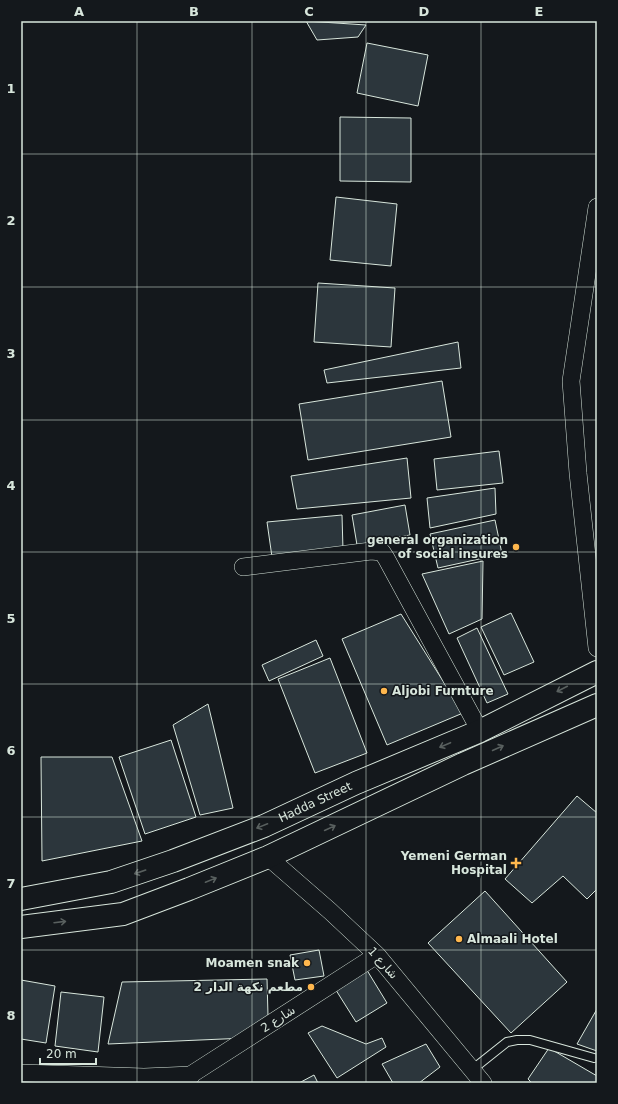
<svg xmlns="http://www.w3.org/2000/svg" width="618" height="1104" viewBox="0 0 618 1104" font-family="'DejaVu Sans','Noto Sans Arabic',sans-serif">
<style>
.building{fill:#2c363c;stroke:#d8e6dc}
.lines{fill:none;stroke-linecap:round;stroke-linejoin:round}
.lane-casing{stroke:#d8e6dc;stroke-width:10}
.street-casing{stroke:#d8e6dc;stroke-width:18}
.primary-casing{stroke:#d8e6dc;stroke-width:24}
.lane{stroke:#14181c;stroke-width:8}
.street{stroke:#14181c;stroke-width:17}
.primary{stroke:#14181c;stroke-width:22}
.oneway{stroke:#59605f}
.grid{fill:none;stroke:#d8e6dc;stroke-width:1;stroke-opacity:0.55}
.poi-dot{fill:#ffb74d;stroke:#14181c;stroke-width:1.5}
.labels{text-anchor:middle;stroke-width:3;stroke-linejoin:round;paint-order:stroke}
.poi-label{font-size:12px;font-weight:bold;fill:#d8e6dc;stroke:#14181c;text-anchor:end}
.street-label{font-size:12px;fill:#d8e6dc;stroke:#14181c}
.neatline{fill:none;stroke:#d8e6dc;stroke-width:1.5}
.grid-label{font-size:13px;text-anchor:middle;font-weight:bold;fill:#d8e6dc}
</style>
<rect width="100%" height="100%" fill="#14181c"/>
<path class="building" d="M306 21 366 25 358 37 317 40Z
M367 43 428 55 418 106 357 93Z
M340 117 411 118V182L340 181Z
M336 197 397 204 391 266 330 260Z
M318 283 395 288 391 347 314 342Z
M458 342 461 368 327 383 324 370Z
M442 381 451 437 308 460 299 404Z
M499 451 503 483 437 490 434 459Z
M407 458 411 498 297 509 291 476Z
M495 488 496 514 430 528 427 498Z
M405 505 410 535 357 545 352 515Z
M342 515 343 550 272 557 267 522Z
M495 520 502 554 438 568 430 534Z
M483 561 482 619 449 634 422 574Z
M511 613 534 662 504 675 481 627Z
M401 614 463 713 387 745 342 639Z
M477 628 508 694 487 703 457 638Z
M316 640 323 656 269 681 262 665Z
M330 658 367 753 315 773 278 679Z
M208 704 233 808 200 815 173 725Z
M171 740 196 817 145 834 119 757Z
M41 757H112L142 841 42 861Z
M577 796 597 813V889L587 899 563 876 532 903 505 879Z
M485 891 567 982 511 1033 428 943Z
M319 950 324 976 295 980 290 955Z
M365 967 387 1003 356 1022 334 987Z
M267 979 268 1016 246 1038 108 1044 122 982Z
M21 980 55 986 46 1043 21 1039Z
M61 992 104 997 98 1052 55 1046Z
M597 1009V1051L577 1044Z
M322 1026 366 1044 382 1038 386 1047 337 1078 308 1033Z
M426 1044 440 1067 419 1083H393L382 1064Z
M549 1048 597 1076V1083H532L528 1079Z
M314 1075 318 1083H299Z"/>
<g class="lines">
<g class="lane-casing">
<path id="lane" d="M473 1069 507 1042 517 1040H530L594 1058"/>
</g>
<g class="street-casing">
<path id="street" d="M597 207 571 381 578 473 597 648
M243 567 371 551 382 552 386 558 480 731
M268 857 330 911 377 955 483 1083
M21 1073 144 1077 192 1075
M178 1083 377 955"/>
</g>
<g class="primary-casing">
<g id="primary">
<path id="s1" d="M21 899 111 882 173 861 264 826 356 783 480 731 597 672"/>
<path d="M21 927 123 914 189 889 268 857 463 764 597 705"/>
</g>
</g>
<use href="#lane" class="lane"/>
<use href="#street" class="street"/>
<use href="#primary" class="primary"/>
</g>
<defs><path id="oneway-shaft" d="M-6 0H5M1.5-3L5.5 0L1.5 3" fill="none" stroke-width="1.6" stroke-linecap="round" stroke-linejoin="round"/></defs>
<g class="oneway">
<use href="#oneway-shaft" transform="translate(562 689) rotate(153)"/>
<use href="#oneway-shaft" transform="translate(445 745) rotate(157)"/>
<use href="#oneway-shaft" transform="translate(498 748) rotate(-24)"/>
<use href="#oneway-shaft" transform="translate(262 826) rotate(158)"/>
<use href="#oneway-shaft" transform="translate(330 828) rotate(-25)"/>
<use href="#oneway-shaft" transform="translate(140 872) rotate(161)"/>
<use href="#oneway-shaft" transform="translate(211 880) rotate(-22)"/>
<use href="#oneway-shaft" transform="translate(60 922) rotate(-7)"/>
</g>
<path class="grid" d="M137 21V1083M252 21V1083M366 21V1083M481 21V1083M21 154H597M21 287H597M21 420H597M21 552H597M21 684H597M21 817H597M21 950H597"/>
<g class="poi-dot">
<circle cx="516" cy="547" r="4"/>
<circle cx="384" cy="691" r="4"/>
<path d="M514 857h4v4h4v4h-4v4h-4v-4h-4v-4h4z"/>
<circle cx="459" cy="939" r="4"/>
<circle cx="307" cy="963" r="4"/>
<circle cx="311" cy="987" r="4"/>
</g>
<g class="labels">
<g class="poi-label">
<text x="508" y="544">general organization<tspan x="508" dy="14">of social insures</tspan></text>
<text x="392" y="695" text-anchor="start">Aljobi Furnture</text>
<text x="507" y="860">Yemeni German<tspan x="507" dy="14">Hospital</tspan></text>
<text x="467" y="943" text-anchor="start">Almaali Hotel</text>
<text x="299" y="967">Moamen snak</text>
<text x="303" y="991">مطعم نكهة الدار 2</text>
</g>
<g class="street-label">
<text dy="4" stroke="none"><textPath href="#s1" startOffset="311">Hadda Street</textPath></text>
<text transform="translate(383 963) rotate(48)" y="4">شارع 1</text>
<text transform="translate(278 1019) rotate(-33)" y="4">شارع 2</text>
</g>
</g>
<rect width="618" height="1104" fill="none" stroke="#14181c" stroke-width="44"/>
<path d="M40 1058v6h56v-6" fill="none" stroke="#d8e6dc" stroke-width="2"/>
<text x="46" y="1058" font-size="12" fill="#d8e6dc" stroke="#14181c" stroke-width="3" paint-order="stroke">20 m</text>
<rect x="22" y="22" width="574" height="1060" class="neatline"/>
<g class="grid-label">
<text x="79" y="16">A</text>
<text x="194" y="16">B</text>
<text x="309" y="16">C</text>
<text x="424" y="16">D</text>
<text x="539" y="16">E</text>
<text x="11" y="93">1</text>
<text x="11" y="225">2</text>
<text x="11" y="358">3</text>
<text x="11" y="490">4</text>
<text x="11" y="623">5</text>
<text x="11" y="755">6</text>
<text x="11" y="888">7</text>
<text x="11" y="1020">8</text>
</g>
</svg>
